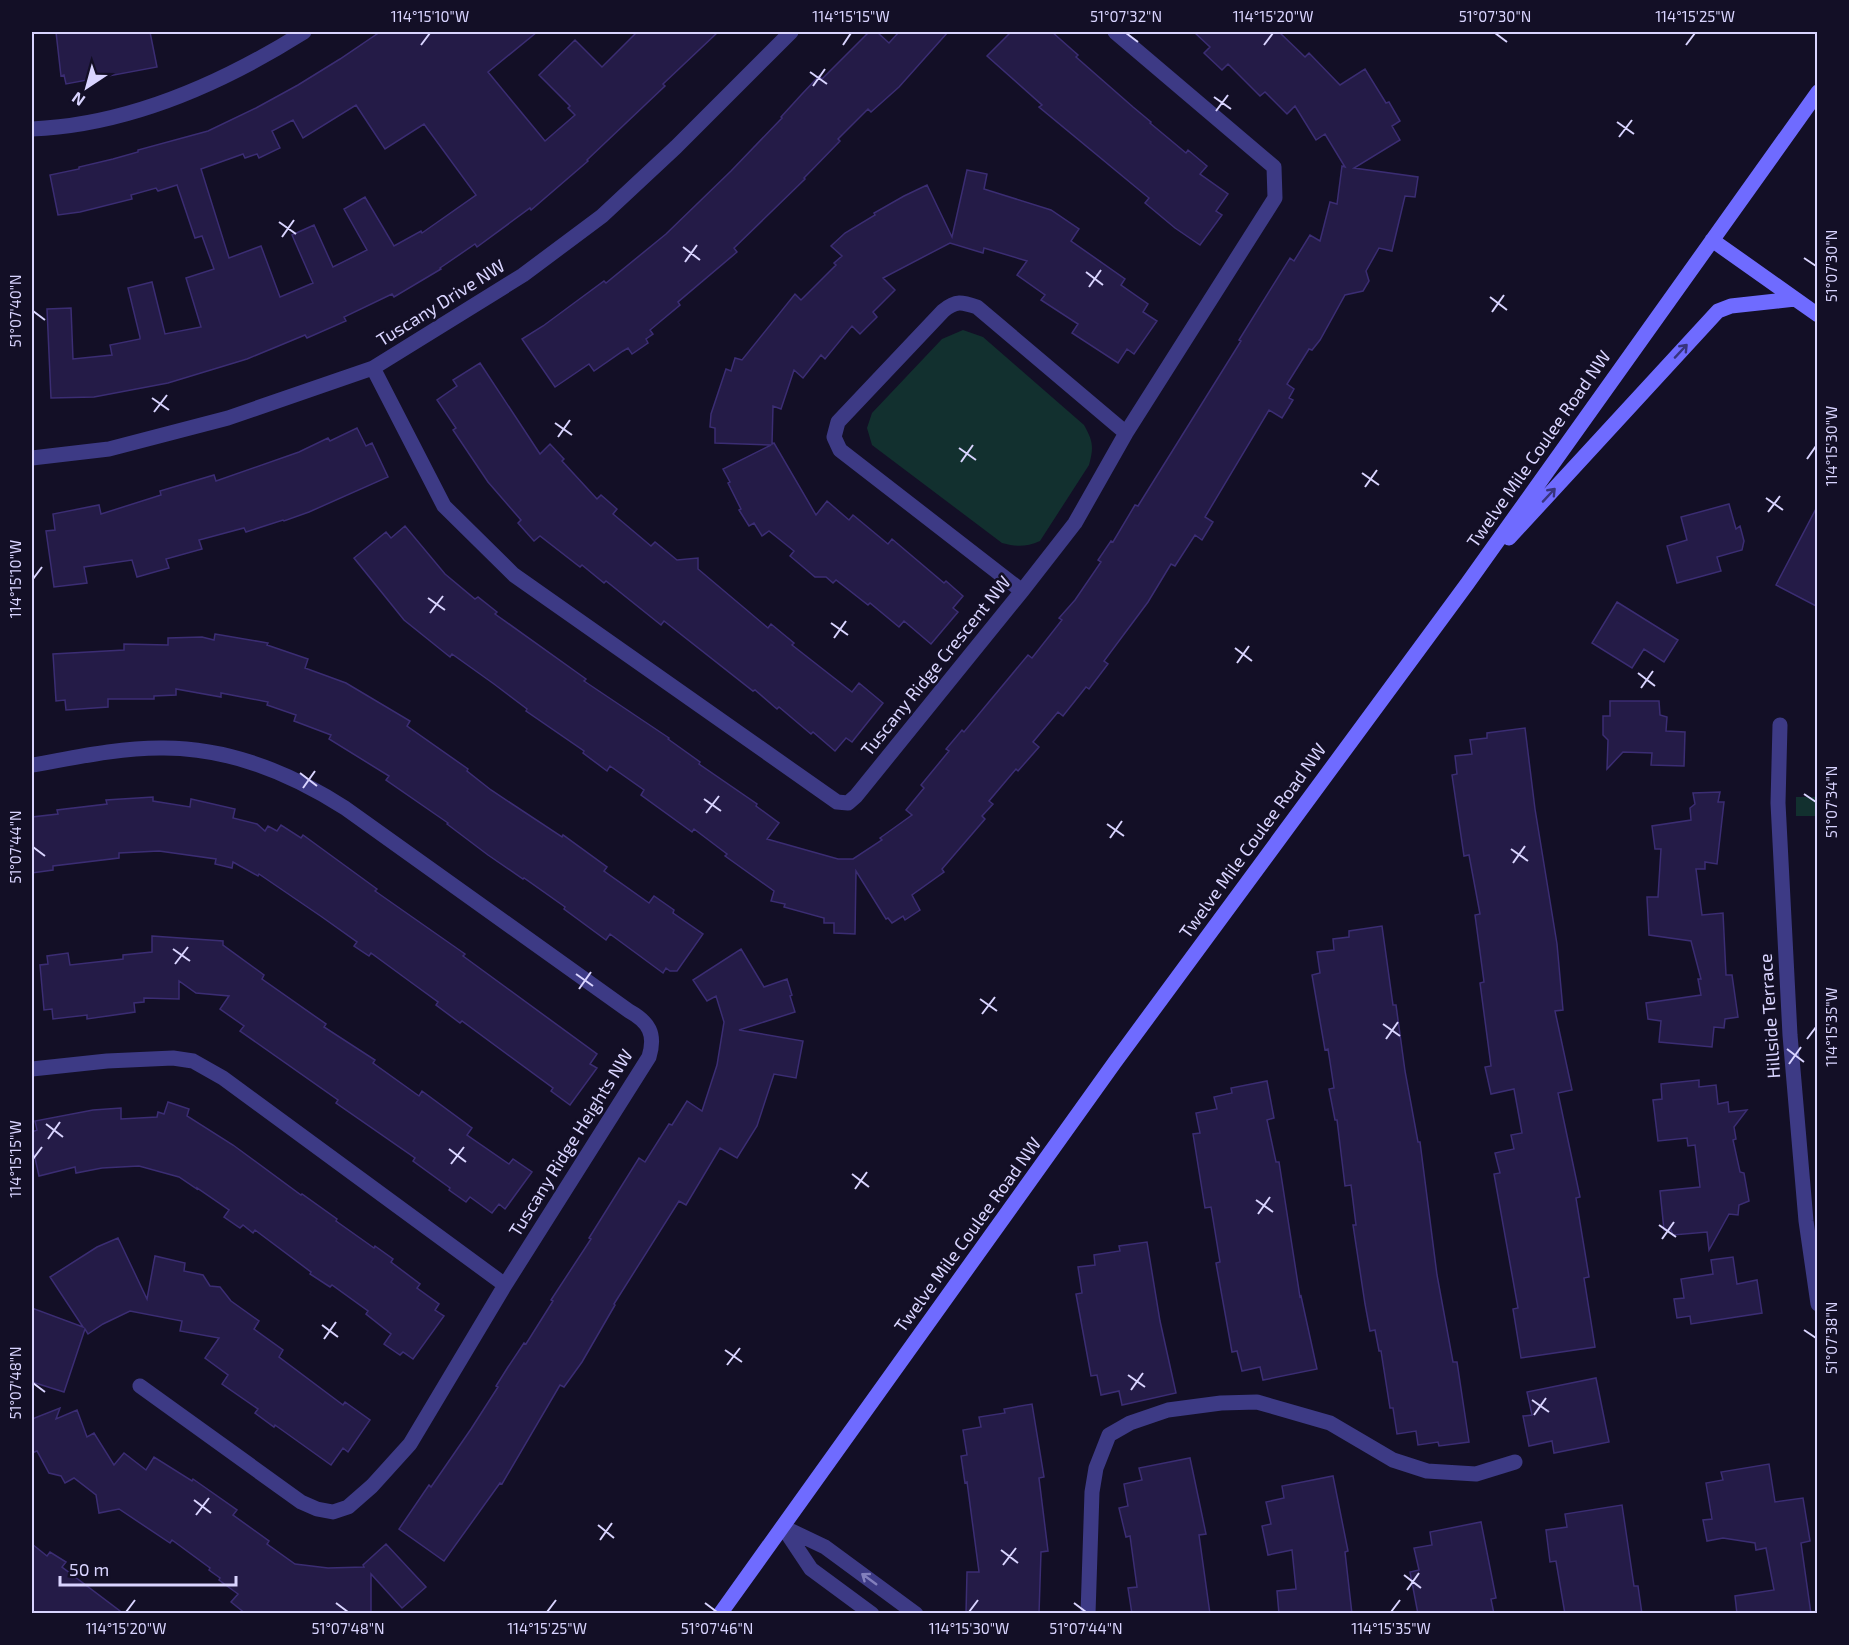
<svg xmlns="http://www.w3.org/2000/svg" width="1849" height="1645" viewBox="0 0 1849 1645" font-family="'Exo 2',sans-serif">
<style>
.green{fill:#12302f}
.building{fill:#241b47;stroke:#3b2d73;stroke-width:1.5;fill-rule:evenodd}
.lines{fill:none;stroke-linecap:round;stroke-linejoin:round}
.street{stroke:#3d3a85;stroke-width:15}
.secondary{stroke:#6f6bff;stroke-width:15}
.oneway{stroke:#38347d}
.oneway2{stroke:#837fbc}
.ticks{fill:none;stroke:#d9d4ff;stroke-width:2}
.labels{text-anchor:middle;stroke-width:5;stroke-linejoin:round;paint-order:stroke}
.street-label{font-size:18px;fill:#d9d4ff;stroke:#130f26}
.neatline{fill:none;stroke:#d9d4ff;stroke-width:2}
.ticks-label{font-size:15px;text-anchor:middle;fill:#d9d4ff}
</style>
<rect width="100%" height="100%" fill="#130f26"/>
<path class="green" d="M963 330 983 337 1084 425C1093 441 1094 447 1089 465L1040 541C1026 547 1016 547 1002 543L872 445 867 428 872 413 942 339Z
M1796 797H1817V816H1796Z"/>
<path class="building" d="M56 32H150L157 67 66 84 64 75 61 76Z
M380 32H537L488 72 545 141 575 115 568 108 570 106 539 75 575 40 602 67 637 32H718L663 84 665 86 587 160 588 161 531 210 530 208 477 247 475 244 440 268 441 269 394 297 392 294 344 317 346 321 307 338 305 335 247 359 168 383 94 397 51 398 47 309 71 308 73 359 112 355 110 345 140 339V337L128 288 152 282 165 334 201 327 186 278 214 269 202 236 195 238 177 185 158 191 156 188 131 195 132 199 80 212 58 215 50 175 79 169V167L113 159 138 152V150L208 131 256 108 298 85 340 59ZM356 105 385 149 424 124 476 195 422 233 421 231 394 246 365 197 344 209 367 250 333 267 314 225 292 235 313 283 280 297 261 246 229 258 201 169 243 154 245 158 257 154 259 158 280 148 272 131 293 120 303 138Z
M869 32H877L889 43 899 32H948L899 87 871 112 868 109 838 139 840 141 804 178 805 179 734 248 737 252 678 302 680 305 650 330 653 334 646 339 648 343 632 354 628 348 623 351 594 371 589 364 555 387 522 339 543 326 604 281 606 283 666 234 731 171 782 118 781 117 802 94 819 76 822 79Z
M1011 32H1052L1078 55 1076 57 1133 107 1151 122 1150 123 1186 153 1188 150 1207 166 1200 174 1228 194 1216 211 1222 215 1200 245 1175 228 1145 203 1149 198 1039 107 1042 105 987 56Z
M1194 32H1279L1305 57 1309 53 1340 85 1365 69 1386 103 1389 102 1400 121 1392 126 1400 140 1354 168 1418 177 1415 197 1405 196 1392 251 1379 248 1366 271 1369 281 1363 291 1345 295 1320 340 1312 350 1309 349 1287 384 1294 389 1289 398 1293 400 1282 418 1269 410 1205 517 1213 522 1202 540 1195 535 1175 566 1171 564 1148 602 1104 661 1108 664 1089 689 1086 687 1063 716 1058 712 1033 742 1039 747 1018 771 1016 769 989 801 993 804 982 816 985 819 942 869 944 872 912 895 920 910 905 920 903 916 892 923 888 918 886 919 856 871 855 934 834 933V923H824V918L784 907 785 904 771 901 774 891 725 856 727 854 694 829 692 832 641 795 644 790 610 766 607 771 583 753 584 751 526 711 527 709 494 684 452 654 450 657 404 620 354 558 386 532 391 538 405 526 445 574 475 599 478 597 497 612 495 614 586 679 584 681 669 738 668 739 700 762 699 764 757 804 756 806 779 823 767 839 838 859H853L882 840 880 838 912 815 906 810 924 788 921 785 949 751 946 749 962 730 964 732 1028 655 1032 658 1062 620 1059 618 1075 600 1101 562 1098 560 1111 541 1113 542 1135 505 1138 506 1241 341 1239 340 1290 258 1294 261 1310 235 1320 241 1330 202 1337 204 1342 166 1345 167 1325 134 1316 140 1295 106 1287 114 1265 92 1260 96 1228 64 1222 70 1204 53 1210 47Z
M967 170 987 174 984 189 1051 210 1079 229 1071 241 1125 279 1121 285 1148 304 1143 312 1157 321 1134 354 1127 349 1118 363 1072 333 1078 324 1041 300 1045 295 1017 275 1027 261 984 248 983 253 950 243 883 278 895 290 873 312 877 317 860 334 852 326 825 359 821 355 803 378 794 370 781 409 773 406 772 444 774 443 816 515 827 501 849 520 853 515 888 544 892 539 944 583 946 581 963 596 953 608 958 612 931 644 904 621 899 627 870 603 868 605 836 580 833 583 826 577H815L790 556 794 551 769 531 762 536 754 523 749 526 739 510 741 509 728 483 730 482 723 469 771 445 715 443V428L710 427 711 414 726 369 731 371 735 358 742 360 795 294 801 300 836 265 834 263 842 256 831 246 845 233 875 215 874 213 904 196 927 185 952 237Z
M480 363 540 454 550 444 564 459 562 461 597 499 601 495 617 509 613 514 651 546 655 542 677 560 698 558V569L768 628 771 624 794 643 792 645 852 692 859 683 883 703 852 742 846 738 835 751 813 732 811 734 779 707 777 709 755 690 753 691 664 621 661 625 606 581 604 583 582 565 580 567 540 536 534 541 518 523 521 520 488 482 453 430 456 428 437 400 457 386 453 380Z
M357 428 366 446 372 443 388 477 309 512 284 521 283 520 246 532 244 528 199 540 202 549 166 559 169 568 137 577 132 560 84 567 87 583 54 587 46 531 55 530 53 514 99 505 101 514 161 495 160 491 214 475 216 481 299 452 328 438 330 441Z
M1729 504 1736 529 1740 526 1744 541 1742 550 1717 557 1721 571 1677 583 1667 546 1687 540 1681 517Z
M1818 505V607L1776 585Z
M1617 602 1678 640 1664 662 1644 649 1632 668 1592 643Z
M215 634 268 643 267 645 308 659 305 668 346 683 410 721 407 726 468 769 467 771 491 790 562 837 563 835 607 867 604 871 649 903 654 896 674 910 673 913 703 934 677 971H670L666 968 663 973 610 934 606 940 564 909 565 907 524 878 523 879 488 855 447 824 448 823 386 780 389 776 329 739 331 735 294 721 296 715 267 705 268 702 221 693V697L176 689V695L154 696V699H108V707L66 710 65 700 56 701 53 654 124 650V644L168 645V638L202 637 214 640Z
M1610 701H1659L1660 715 1667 717 1666 731 1685 732 1684 766 1651 765 1652 753 1623 752 1607 769 1608 740 1603 735V716H1610Z
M1525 728 1535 809 1557 944 1563 1010 1555 1011 1572 1090 1558 1093 1580 1197 1576 1198 1589 1277 1584 1278 1595 1347 1521 1358 1513 1309 1518 1308 1494 1174 1500 1173 1495 1153 1514 1149 1511 1135 1522 1133 1514 1089 1491 1094 1485 1067 1491 1066 1480 983 1484 982 1475 915 1480 914 1469 855 1464 856 1452 775 1457 774 1455 756 1472 754 1470 740 1487 738V733Z
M1720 792 1718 802H1724L1717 864 1705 862V869H1696L1702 915 1723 913 1726 975H1732L1738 1017 1725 1019 1724 1028 1714 1027 1712 1047 1659 1042 1661 1021 1648 1019 1646 1003 1701 995 1698 979H1701L1691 941 1649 935 1647 897H1658L1661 849H1655L1652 826 1691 820 1690 808 1695 804 1693 793Z
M153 797V801L190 807 191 799 235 809 233 818 257 824 265 831 268 826 277 831 281 825 301 838 303 835 377 889 375 891 465 954 463 956 597 1054 590 1064 597 1068 570 1105 551 1091 553 1088 462 1021 460 1023 436 1005 438 1002 412 983 371 953 369 956 354 946 357 942 322 917 259 874 258 876 233 862 232 868 215 864 216 859 159 851 119 853V858L53 866V870L32 873V817L58 814 57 810 107 804 106 800Z
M1382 926 1393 1005H1396L1405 1071 1418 1142H1420L1437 1275 1453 1362H1457L1469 1442 1439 1446 1438 1442 1418 1445 1416 1431 1397 1434 1393 1408H1390L1381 1351H1379L1375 1330 1370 1331 1365 1304 1353 1225H1356L1351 1185 1345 1186 1337 1120H1335L1329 1089 1334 1088 1328 1049 1325 1050 1312 975 1320 973 1317 952 1334 950 1333 939 1349 937V931Z
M152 936 223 941V945L264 975 262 979 326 1024 324 1027 375 1060 373 1063 419 1096 422 1091 472 1128 467 1135 509 1164 513 1159 532 1172 505 1209 499 1204 492 1213 470 1197 466 1202 449 1190 450 1188 413 1161 415 1158 336 1103 338 1100 240 1031 244 1026 220 1009 229 996 196 993 179 981V999L144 998V1002L134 1003 135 1012 87 1019V1015L53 1019 52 1009 44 1010 40 965 48 964 47 956 68 953 70 965 123 959V955L152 952Z
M741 949 764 987 787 979 792 995 790 996 795 1012 739 1030 803 1041 796 1078 774 1074 757 1126 737 1158 720 1148 686 1205 679 1201 614 1304 615 1305 582 1362 564 1387 560 1385 502 1484 500 1483 444 1561 399 1529 429 1485 431 1487 471 1429 498 1387 496 1386 508 1367 524 1343 526 1344 553 1301 551 1300 591 1239 589 1238 639 1158 645 1162 669 1124 672 1125 687 1101 702 1111 717 1065 724 1022 716 996 707 1001 693 980Z
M1699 1080V1087L1716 1085 1718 1104 1728 1102 1729 1112 1747 1110 1734 1127 1736 1139 1733 1140 1740 1172 1744 1173 1749 1201 1739 1205 1738 1215 1729 1214 1709 1250 1707 1232 1673 1235 1671 1230H1664L1660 1191 1700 1187 1695 1145 1688 1146 1687 1138 1658 1141 1653 1100 1662 1099 1661 1084Z
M1267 1081 1274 1118 1267 1120 1276 1162H1279L1300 1297 1301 1296 1317 1369 1263 1380 1260 1367 1242 1371 1237 1351 1232 1352 1216 1263 1220 1262 1211 1207 1205 1208 1193 1134 1200 1133 1196 1113 1217 1109 1214 1097 1232 1093 1231 1088Z
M168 1102 189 1109 187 1116 233 1145 301 1195 302 1194 337 1219 336 1221 374 1248 375 1246 393 1259 391 1262 420 1284 417 1288 439 1304 435 1310 444 1316 413 1359 403 1352 400 1355 384 1344 391 1334 366 1314 368 1311 332 1285 330 1287 310 1274 311 1272 255 1230 253 1233 243 1225 240 1228 224 1217 229 1210 197 1188V1189L179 1177 139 1166 102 1168 76 1173 75 1167 39 1176 32 1145V1132L37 1130 35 1121 93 1110 121 1108V1119L157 1117 158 1112 164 1114Z
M118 1238 147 1299 155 1256 185 1263 184 1271 203 1275 210 1286 220 1287 231 1301 259 1321 254 1329 283 1350 279 1357 343 1405 345 1402 370 1420 348 1452 343 1448 331 1465 275 1425 274 1427 255 1413 258 1409 222 1384 228 1375 205 1358 219 1338 180 1331 182 1321 130 1311 103 1324 88 1334 85 1329 64 1392 32 1382V1308L83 1327 50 1277 97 1247Z
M1147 1242 1160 1321 1176 1393 1122 1405 1119 1391 1101 1395 1097 1375 1091 1376 1076 1294 1082 1293 1078 1267 1095 1265 1094 1255 1120 1251 1119 1246Z
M1733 1257 1737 1284 1757 1280 1762 1313 1691 1324 1690 1316 1677 1318 1674 1299 1684 1298 1681 1279 1713 1274 1711 1260Z
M1596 1378 1609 1442 1554 1453 1552 1441 1529 1446 1523 1416 1532 1415 1527 1392Z
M1032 1404 1044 1477 1039 1478 1048 1551 1041 1552 1039 1614H966L967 1572H979L967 1482 965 1483 961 1456 967 1455 963 1430 981 1427 979 1417 1005 1413 1004 1409Z
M60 1408 56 1419 77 1410 87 1437 94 1433 114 1465 124 1453 146 1470 154 1457 192 1481 193 1479 237 1510 233 1515 269 1541 267 1544 295 1564 328 1568 364 1567 363 1565 386 1544 426 1587 402 1608 371 1574V1614H246L231 1602 238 1594 219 1580 220 1578 209 1570 210 1568 172 1540 170 1543 119 1509 99 1513 96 1495 74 1478 65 1483 61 1476 49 1473 37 1451 32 1453V1419Z
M1190 1458 1206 1534 1199 1535 1210 1614H1132L1128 1588 1137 1587 1130 1536 1126 1537 1119 1508 1128 1506 1124 1484 1142 1480 1139 1468Z
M1769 1464 1775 1502 1803 1498 1810 1541 1801 1543 1811 1614H1737L1735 1596 1774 1590 1766 1548 1756 1550 1755 1543 1723 1538 1707 1541 1703 1520 1712 1519 1706 1483 1723 1480 1721 1472Z
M1333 1476 1348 1551 1345 1552 1352 1614H1279L1277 1591 1296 1589 1292 1550 1268 1555 1262 1526 1271 1524 1266 1502 1284 1498 1282 1486Z
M1622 1505 1634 1586H1638L1642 1614H1565L1556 1561 1550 1562 1546 1530 1567 1527 1565 1514Z
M1481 1522 1496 1598 1491 1599 1494 1614H1418L1410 1572 1419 1570 1414 1548 1432 1545 1430 1532Z
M32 1544 47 1556 50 1552 66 1562 62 1567 124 1614H32Z"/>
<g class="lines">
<path class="street" d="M32 129C129 125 223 83 304 32
M373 368 444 506 514 575 837 802 848 803 856 796 1022 591 1075 523 1126 433 1275 198 1274 167 1115 32
M32 458 109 449 228 418 373 368 523 275 602 216 676 147 791 32
M1022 591 840 450 834 437 838 422 943 311C956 300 962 302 977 307L1126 433
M1780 725 1778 803 1790 1035 1806 1221 1818 1304
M32 765C73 758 117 748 160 748 227 747 289 772 345 808L629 1011C649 1022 656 1034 649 1057L505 1285 410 1444 372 1486 348 1507 333 1512 317 1509 301 1502 140 1386
M32 1069 107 1061 173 1058 193 1061 223 1078 505 1285
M783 1527 825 1547 916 1614
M783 1527 811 1569 872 1614
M1088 1614 1092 1492 1096 1468 1109 1435 1130 1423 1168 1410 1221 1403 1257 1402 1330 1423 1393 1460 1427 1471 1476 1474 1515 1462"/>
<path class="secondary" d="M1712 240 1818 315
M1509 538 1718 311 1731 306 1795 299
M720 1614 1115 1062 1467 584 1818 92"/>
</g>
<defs><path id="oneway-shaft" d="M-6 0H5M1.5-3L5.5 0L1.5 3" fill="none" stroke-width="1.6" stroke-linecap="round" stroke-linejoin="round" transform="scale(1.5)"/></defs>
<g class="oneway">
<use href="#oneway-shaft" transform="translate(1681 351) rotate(-47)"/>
<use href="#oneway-shaft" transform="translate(1549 495) rotate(-47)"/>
</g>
<use class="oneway2" href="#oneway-shaft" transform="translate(869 1579) rotate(-144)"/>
<path class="ticks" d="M1126 33 1138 42M1495 33 1507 42M421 45 430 33M843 45 851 33M1264 45 1273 33M1686 45 1695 33M810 72 827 84M813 86 825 69M1214 97 1231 109M1216 111 1228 95M1617 122 1634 134M1619 137 1632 120M279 222 296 234M282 237 294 220M683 247 700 260M1804 258 1816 266M685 262 697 245M1086 272 1103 285M1089 287 1101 270M1490 297 1507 310M33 311 45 320M1492 312 1504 295M152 398 169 410M154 412 167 395M555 423 572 435M558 437 570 420M959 448 976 460M1807 459 1816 446M961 462 973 445M1362 473 1379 485M1365 487 1377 470M1766 498 1783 510M1768 512 1780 496M33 579 42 567M428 598 445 610M430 613 443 596M831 623 848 635M834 638 846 621M1235 648 1252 661M1237 663 1249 646M1638 673 1655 686M1641 688 1653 671M300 773 317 786M303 788 315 771M1804 794 1816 802M704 799 721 811M706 813 719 796M1107 824 1124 836M1110 838 1122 821M33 847 45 856M1511 849 1528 861M1513 863 1525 846M173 949 190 961M175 964 188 947M576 974 593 986M579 989 591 972M980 999 997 1011M982 1014 995 997M1383 1024 1400 1036M1386 1039 1398 1022M1807 1039 1816 1027M1787 1049 1804 1062M1789 1064 1801 1047M46 1124 63 1137M48 1139 60 1122M449 1149 466 1162M33 1159 42 1147M451 1164 464 1147M852 1174 869 1187M855 1189 867 1172M1256 1200 1273 1212M1258 1214 1270 1197M1659 1225 1676 1237M1662 1239 1674 1222M322 1325 338 1337M1804 1330 1816 1338M324 1339 336 1322M725 1350 742 1362M727 1365 740 1348M1128 1375 1145 1387M33 1383 45 1392M1131 1390 1143 1373M1532 1400 1549 1412M1534 1415 1546 1398M194 1500 211 1513M196 1515 209 1498M598 1525 614 1538M600 1540 612 1523M1001 1550 1018 1563M1003 1565 1016 1548M1404 1575 1421 1588M1407 1590 1419 1573M336 1603 348 1612M705 1603 717 1612M1074 1603 1086 1612M126 1612 135 1600M547 1612 556 1600M969 1612 978 1600M1391 1612 1400 1600"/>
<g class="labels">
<g class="street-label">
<text transform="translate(441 303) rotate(-32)" y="6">Tuscany Drive NW</text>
<text transform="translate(1539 449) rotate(-55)" y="6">Twelve Mile Coulee Road NW</text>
<text transform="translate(936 666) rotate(-51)" y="6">Tuscany Ridge Crescent NW</text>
<text transform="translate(1253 841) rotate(-54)" y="6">Twelve Mile Coulee Road NW</text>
<text transform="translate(1770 1016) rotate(-94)" y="6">Hillside Terrace</text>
<text transform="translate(571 1143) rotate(-58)" y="6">Tuscany Ridge Heights NW</text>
<text transform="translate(968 1235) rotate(-54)" y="6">Twelve Mile Coulee Road NW</text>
</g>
</g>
<rect width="1849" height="1645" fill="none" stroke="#130f26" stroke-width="66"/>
<g transform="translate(87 87) rotate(216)" stroke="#130f26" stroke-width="4.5" paint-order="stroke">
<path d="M0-4.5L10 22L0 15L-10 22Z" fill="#d9d4ff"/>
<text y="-9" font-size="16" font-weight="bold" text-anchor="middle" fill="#d9d4ff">N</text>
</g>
<path d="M60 1576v9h176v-9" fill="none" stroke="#d9d4ff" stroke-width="3"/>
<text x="69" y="1576" font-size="18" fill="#d9d4ff" stroke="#130f26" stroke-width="4.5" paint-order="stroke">50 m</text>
<rect x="33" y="33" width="1783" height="1579" class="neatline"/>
<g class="ticks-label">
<text x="430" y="22">114°15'10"W</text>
<text x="851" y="22">114°15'15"W</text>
<text x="1126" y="22">51°07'32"N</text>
<text x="1273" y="22">114°15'20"W</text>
<text x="1495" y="22">51°07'30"N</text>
<text x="1695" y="22">114°15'25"W</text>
<text transform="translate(1832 266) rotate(-90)" y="5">51°07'30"N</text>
<text transform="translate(16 311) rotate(-90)" y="5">51°07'40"N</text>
<text transform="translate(1832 446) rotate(-90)" y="5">114°15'30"W</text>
<text transform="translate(16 579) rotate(-90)" y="5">114°15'10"W</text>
<text transform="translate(1832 802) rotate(-90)" y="5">51°07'34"N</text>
<text transform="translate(16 847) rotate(-90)" y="5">51°07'44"N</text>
<text transform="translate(1832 1027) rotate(-90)" y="5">114°15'35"W</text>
<text transform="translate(16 1159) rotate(-90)" y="5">114°15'15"W</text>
<text transform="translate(1832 1338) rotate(-90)" y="5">51°07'38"N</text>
<text transform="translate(16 1383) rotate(-90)" y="5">51°07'48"N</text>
<text x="126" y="1634">114°15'20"W</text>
<text x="348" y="1634">51°07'48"N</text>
<text x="547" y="1634">114°15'25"W</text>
<text x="717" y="1634">51°07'46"N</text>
<text x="969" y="1634">114°15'30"W</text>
<text x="1086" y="1634">51°07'44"N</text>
<text x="1391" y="1634">114°15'35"W</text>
</g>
</svg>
